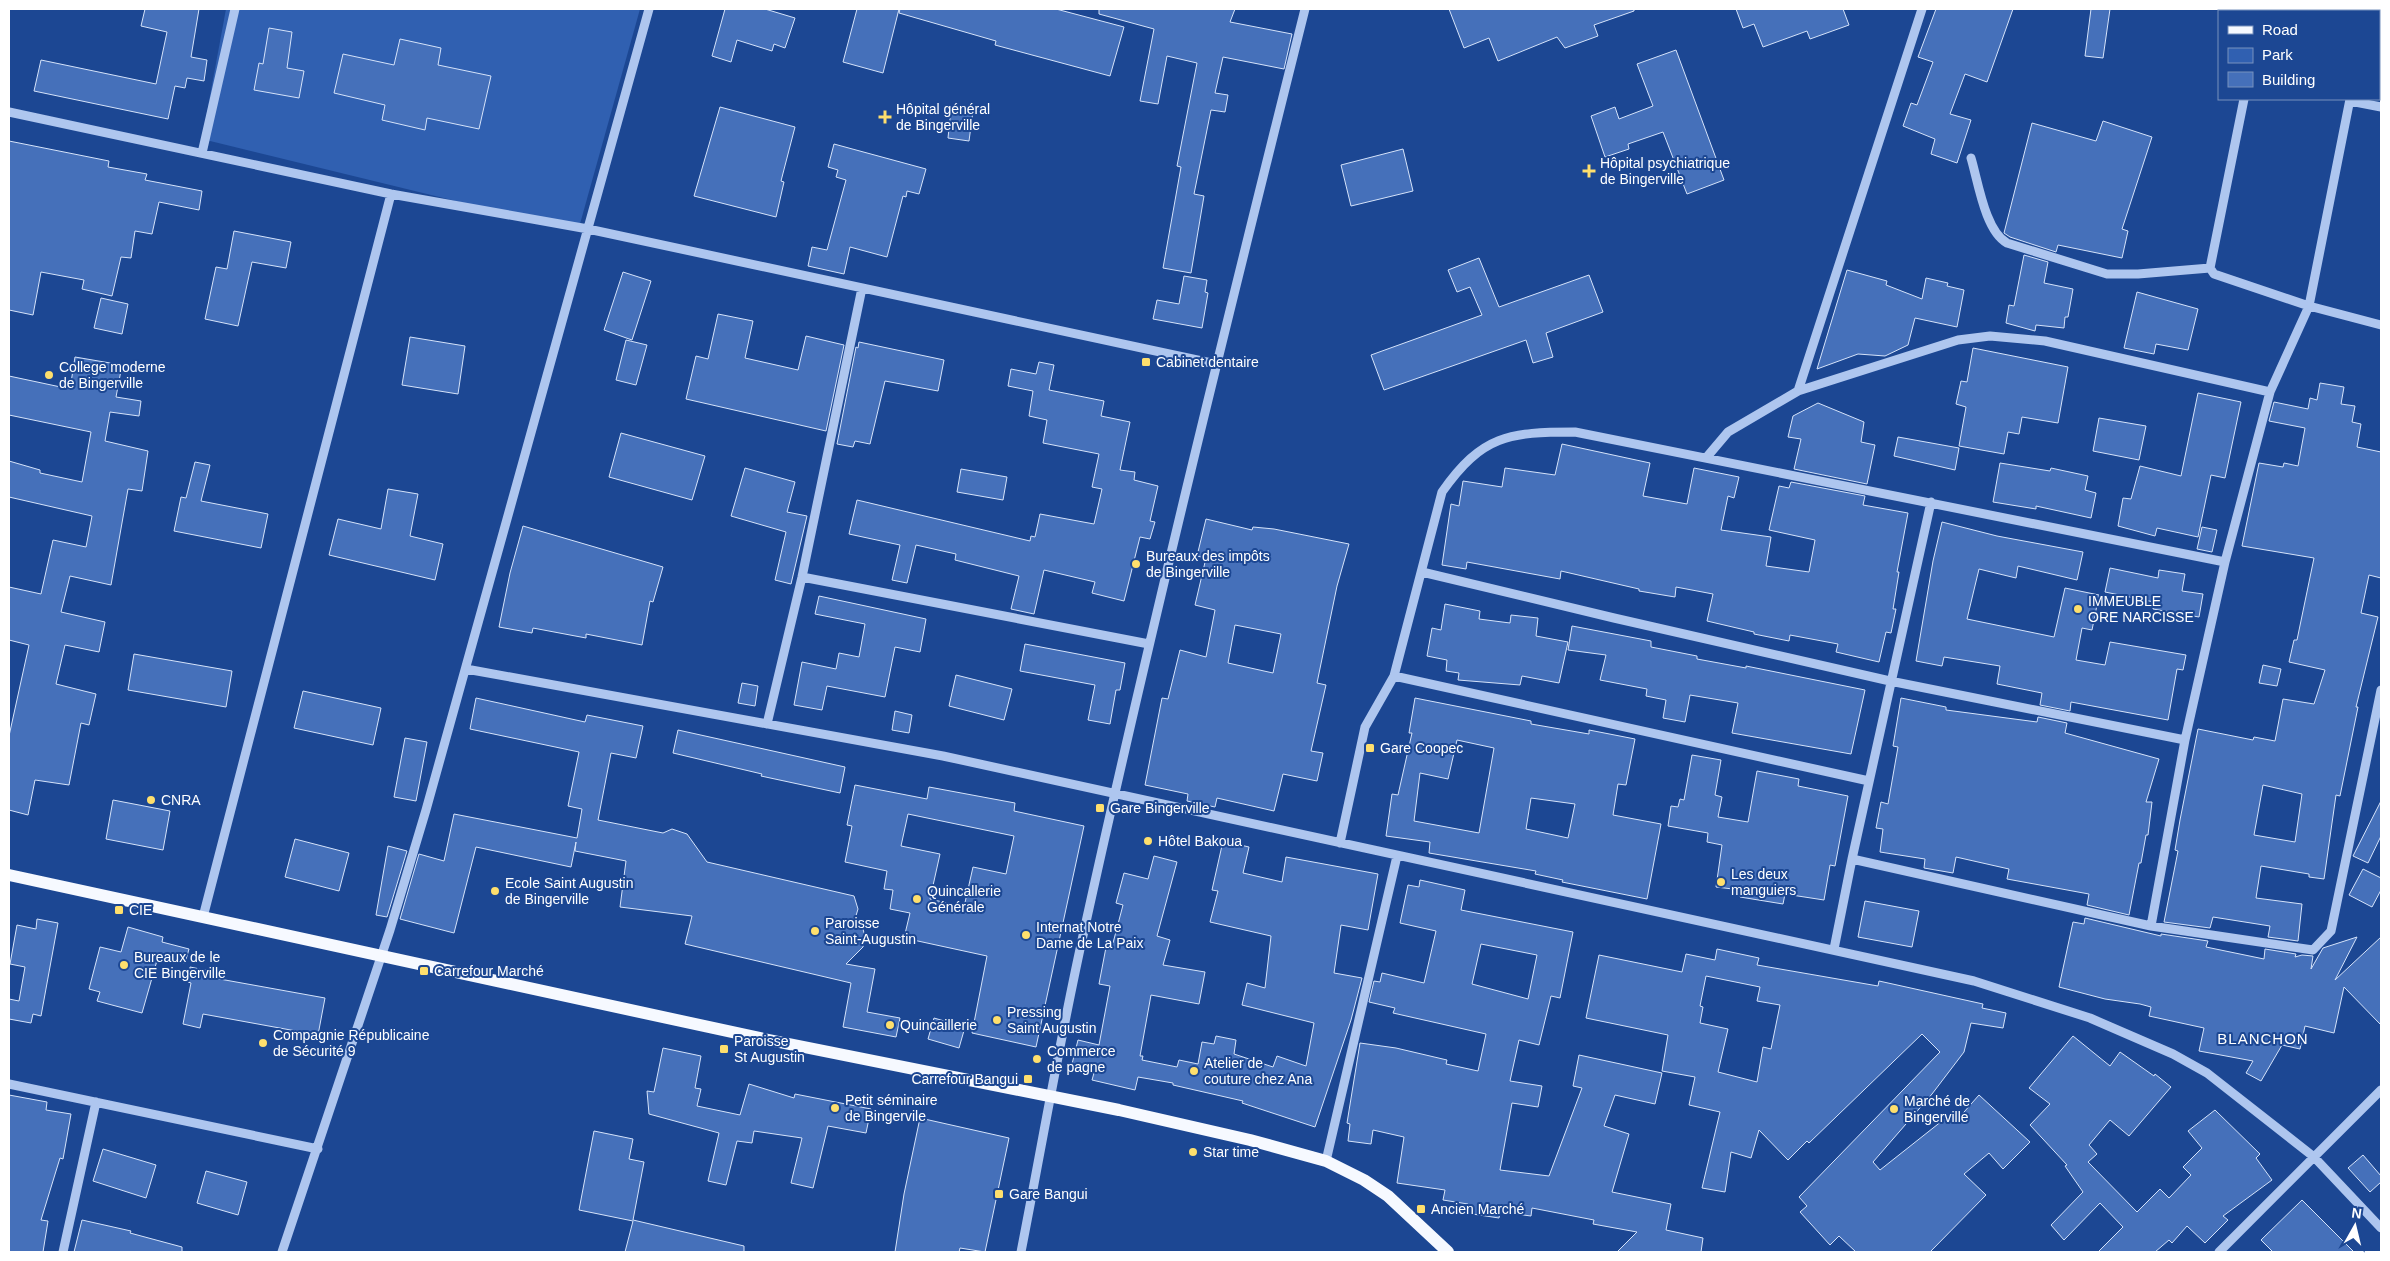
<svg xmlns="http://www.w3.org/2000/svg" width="2390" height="1261" viewBox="0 0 2390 1261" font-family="Arial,sans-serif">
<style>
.green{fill:#3060b1}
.building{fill:#4570ba;stroke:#d5e3fa;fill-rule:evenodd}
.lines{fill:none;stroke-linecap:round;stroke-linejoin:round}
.minor{stroke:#aec6ef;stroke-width:9}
.major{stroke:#f6f9ff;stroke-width:12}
.poi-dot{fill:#fedf6d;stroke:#1c4793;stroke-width:2}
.labels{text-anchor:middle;stroke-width:4;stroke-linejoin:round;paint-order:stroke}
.poi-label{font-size:14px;fill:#fff;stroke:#1c4793;text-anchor:start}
.neighbourhood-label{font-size:15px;letter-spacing:1px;fill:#fff;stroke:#1c4793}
</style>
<rect width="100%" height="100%" fill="#1c4793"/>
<path class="green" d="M226 9H640L578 231 202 139Z"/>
<path class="building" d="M145 9H199L191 57 207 60 204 81 187 78 185 88 175 86 168 119 34 91 41 60 156 84 167 32 141 26Z
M725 9H765L795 18 785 48 774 44 772 51 737 40 731 62 712 56Z
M857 9H899L883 73 843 62Z
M900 9H1056L1124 27 1110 76 995 45 996 41 899 13Z
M1099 9H1235L1230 22 1292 34 1284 69 1223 57 1215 93 1228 95 1225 112 1211 110 1194 194 1204 196 1191 273 1163 268 1181 167 1177 166 1197 63 1167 56 1158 104 1140 101 1154 29 1099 14Z
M1449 9H1634V11L1594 25 1598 36 1565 48 1557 37 1498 61 1489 38 1464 48Z
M1736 9H1843L1849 25 1810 39 1807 31 1763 47 1754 24 1743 28Z
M1936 9H2013L1987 82 1965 74 1950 114 1971 120 1957 163 1931 154 1935 139 1903 126 1911 103 1917 105 1933 62 1918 57Z
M2091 9H2110L2103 58 2085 56Z
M269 28 292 32 287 68 304 71 299 98 254 90 259 63 263 64Z
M400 39 441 48 438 65 491 76 479 129 427 118 425 130 382 120 385 105 334 93 343 54 394 65Z
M1676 50 1724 180 1687 194 1663 132 1628 144 1629 149 1605 157 1591 116 1615 107 1619 119 1653 106 1637 64Z
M720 107 795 127 781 181 784 182 776 217 694 196Z
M951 109 973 111 969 141 948 138Z
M2103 121 2152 137 2122 229 2128 231 2122 258 2058 245 2056 252 2010 237 2004 233 2032 123 2096 141Z
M9 141 109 161 108 167 147 174 145 180 202 191 199 210 159 202 152 234 135 231 131 258 121 257 112 296 82 289 84 280 41 272 33 315 9 310Z
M834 144 926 169 919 194 907 191 906 197 903 196 887 257 850 247 844 274 808 266 812 247 827 250 846 180 836 177 838 170 828 167Z
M1403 149 1413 191 1351 206 1341 165Z
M234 231 291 242 286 268 252 262 238 326 205 319 216 267 227 269Z
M2024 255 2048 262 2044 283 2073 289 2068 317H2065L2064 328 2036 325 2035 331 2006 323 2009 305 2014 306Z
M1479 258 1499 307 1589 275 1603 312 1546 333 1553 357 1533 363 1526 340 1384 390 1371 355 1482 315 1470 287 1457 292 1448 270Z
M1847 270 1887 281 1886 285 1922 299 1926 278 1948 283 1947 286 1964 290 1957 327 1915 318 1908 345 1885 356 1858 354 1817 369Z
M623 272 651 281 632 340 604 330Z
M1184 276 1207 280 1205 292 1208 293 1202 328 1153 319 1157 300 1179 304Z
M2137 292 2198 309 2188 350 2156 344 2154 354 2124 348Z
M101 298 128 304 122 334 94 328Z
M718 314 753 321 745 358 798 370 806 336 844 345 826 431 686 399 696 356 708 359Z
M410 337 465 346 458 394 402 385Z
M626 340 647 345 636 385 616 380Z
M859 342 944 360 938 391 885 381 870 444 855 441 853 447 837 444 856 347 858 348Z
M1973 348 2068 367 2058 423 2022 417 2019 434 2008 432 2004 454 1959 446 1966 407 1956 404 1961 381 1967 382Z
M75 357 122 365 116 397 141 401 139 416 110 412 105 441 148 451 142 491 128 489 111 585 70 576 61 612 105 622 99 652 65 645 56 684 96 694 89 725 81 723 69 785 35 780 28 815 9 810V736L29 645 9 640V587L41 594 53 540 86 547 92 516 9 497V461L40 470V473L82 482 91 432 9 415V376L70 389Z
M1039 362 1054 365 1049 390 1104 401 1101 416 1130 422 1120 470 1135 472 1134 480 1158 486 1150 521 1155 522 1150 539 1140 537 1124 601 1092 593 1095 582 1044 570 1034 614 1011 609 1019 576 955 560 956 554 916 545 907 583 892 580 900 545 849 534 857 500 1030 541 1031 536 1035 537 1040 514 1094 524 1102 489 1092 487 1099 454 1043 443 1047 420 1029 416 1033 391 1008 386 1011 369 1036 374Z
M2320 383 2344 387 2341 404 2355 406 2352 422 2361 424 2357 447 2381 452V578L2369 575 2361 613 2378 617 2356 707H2358L2340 796 2336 795 2324 879 2309 877V874L2261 866 2256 898 2302 904 2298 941 2268 937 2270 926 2213 917 2210 928 2164 922 2178 851 2175 850 2180 820 2198 729 2253 740 2254 737 2275 741 2283 699 2314 704 2325 670 2289 662 2294 640H2297L2314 558 2242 546 2259 463 2283 467 2284 463 2298 466 2305 428 2269 421 2274 402 2308 409 2310 398 2317 400ZM2263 785 2302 794 2295 842 2254 835Z
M2198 393 2241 402 2225 478 2211 475 2198 537 2157 528 2155 536 2118 526 2123 498 2131 499 2140 466 2181 476Z
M1818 403 1864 422 1861 442 1875 445 1867 484 1794 469 1801 439 1788 437 1793 416Z
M2099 418 2146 426 2139 460 2093 451Z
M621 433 705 456 692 500 609 477Z
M1898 437 1959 448 1955 470 1894 456Z
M1562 444 1650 463 1643 496 1687 504 1694 468 1739 477 1734 498 1728 496 1721 530 1771 537 1766 566 1809 572 1815 540 1769 530 1779 486 1789 488 1791 482 1865 496 1863 505 1908 513 1897 572H1899L1893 609H1896L1891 633 1886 632 1879 662 1836 652 1838 644 1790 635 1789 641 1754 634V632L1707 621 1713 594 1676 587 1675 597 1639 591V589L1561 571 1560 579 1467 562 1466 569 1442 565 1451 504 1459 506 1463 481 1502 487 1505 468 1555 475Z
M195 462 210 465 201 501 268 514 261 548 174 531 181 497 186 498Z
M2000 463 2050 471 2051 468 2088 476 2085 490 2096 493 2091 518 2036 506V509L1993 502Z
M745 468 795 482 787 512 807 516 791 584 775 580 786 532 731 516Z
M961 469 1007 477 1003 500 957 492Z
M388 489 418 494 410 536 443 544 435 580 329 555 338 519 381 529Z
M1206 519 1252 530 1253 527 1274 529 1349 544 1337 586 1317 683 1326 685 1311 751 1323 753 1317 781 1283 774 1274 811 1217 798 1215 807 1187 801 1188 794 1145 785 1162 698 1168 699 1180 650 1206 657 1215 610 1195 605 1206 558 1197 556ZM1235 625 1281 634 1273 673 1228 663Z
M1942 522 1997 536 2083 552 2077 580 2018 566 2016 578 1979 569 1967 619 2054 637 2065 588 2099 595 2092 630 2082 628 2076 660 2105 665 2110 642 2186 655 2183 670 2177 669 2168 720 2071 702 2070 711 2040 705 2042 693 1997 684 2000 666 1944 657 1942 666 1916 661 1933 561Z
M523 526 663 567 653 602 650 601 642 645 586 634V638L533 628 532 633 499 627 510 573Z
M2202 527 2217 530 2212 552 2197 549Z
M2110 568 2158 578 2159 570 2185 574 2182 591 2203 594 2199 617 2153 609 2154 602 2105 592Z
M819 596 926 619 920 652 895 647 885 697 827 686 822 710 794 705 802 662 836 669 839 653 859 657 865 624 815 614Z
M1445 604 1480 611 1479 619 1510 623 1511 615 1538 618 1536 636 1568 642 1559 683 1522 676 1520 685 1458 680 1459 673 1446 671 1447 660 1427 656 1432 628 1441 630Z
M1572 626 1651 641V647L1697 656V659L1746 668V666L1865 690 1851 754 1732 733 1738 703 1690 695 1685 722 1663 718 1666 700 1646 696 1647 689 1600 680 1606 655 1568 650Z
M1025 644 1125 663 1120 690H1116L1110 724 1088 720 1095 685 1020 671Z
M134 654 232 671 226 707 128 690Z
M2263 665 2281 669 2277 686 2259 683Z
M956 675 1012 689 1004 720 949 706Z
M742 683 758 686 755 706 738 703Z
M303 691 381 708 373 745 294 728Z
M476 698 585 722 587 715 643 726 636 758 611 753 598 820 663 833 672 829 687 834 707 862 854 896 858 909 855 919 862 926 865 936 863 947 846 964 875 969 867 1012 900 1018 896 1037 843 1027 851 983 685 944 692 916 620 907 626 861 575 851 576 842 571 867 476 847 454 933 400 919 419 854 444 861 454 814 577 838 582 809 568 806 579 752 470 729Z
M1415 698 1531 721V724L1589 734V730L1635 739 1626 785 1618 784 1613 815 1661 824 1647 899 1562 882 1563 880 1535 874 1536 871 1429 853 1430 842 1386 836 1392 794 1398 795 1412 733H1409ZM1457 740 1494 748 1479 833 1414 821 1420 773 1448 779ZM1531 798 1575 804 1568 838 1526 829Z
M1901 698 1946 707V710L2037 722 2038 717 2067 723 2065 733 2159 759 2146 802H2152L2148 835H2146L2141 863H2139L2129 915 2087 905 2089 894 2007 879 2009 869 1956 857 1953 873 1924 868 1925 859 1880 852 1883 829 1876 828 1881 802 1888 804 1898 747 1893 746Z
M895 711 912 715 909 733 892 730Z
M678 730 845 767 840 793 761 776 762 774 673 753Z
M405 738 427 742 416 801 394 797Z
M1692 755 1721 760 1715 795 1722 797 1718 817 1748 822 1757 771 1799 779 1798 786 1848 796 1835 866 1830 865 1824 900 1785 894 1783 904 1740 897 1741 890 1716 887 1722 845 1707 842 1708 833 1668 826 1671 806 1678 807 1680 799 1684 800Z
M855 785 927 799 929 787 1015 803 1014 811 1084 826 1036 1047 972 1033 987 956 904 938 910 913 890 909 893 890 884 889 887 871 845 862 852 826 847 825ZM908 814 1014 836 1006 874 973 867 964 907 930 899 940 854 901 846Z
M113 800 170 811 163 850 106 839Z
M2381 801V836L2368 863 2353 856Z
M295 839 349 853 339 891 285 877Z
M1223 841 1249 847 1243 873 1282 882 1286 857 1378 874 1368 930 1341 925 1334 973 1362 978 1351 1020 1315 1127 1242 1103 1243 1101 1173 1085V1083L1138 1077 1135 1090 1092 1080 1094 1073 1071 1068 1078 1040 1099 1045 1110 986 1099 984 1107 942 1113 943 1123 905 1116 903 1124 873 1148 879 1154 856 1177 862 1157 936 1170 940 1163 965 1205 972 1199 1004 1151 995 1140 1056H1143L1142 1060 1177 1067 1179 1060 1198 1064 1202 1042 1214 1044 1216 1036 1236 1040 1234 1054 1273 1067 1277 1056 1306 1066 1314 1023 1242 1005 1247 983 1265 988 1271 936 1210 922 1218 891 1212 890Z
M388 846 407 851 387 917 376 915Z
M2363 869 2381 878V890L2372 907 2349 895Z
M1420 880 1465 890 1461 910 1573 932 1560 998 1551 996 1539 1045 1519 1040 1510 1081 1542 1086 1538 1107 1512 1103 1500 1170 1549 1176 1582 1088 1573 1086 1579 1055 1662 1073 1655 1104 1615 1095 1604 1126 1629 1134 1612 1192 1671 1204 1666 1230 1703 1238 1701 1252H1617L1637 1232 1593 1224 1594 1220 1532 1208 1531 1216 1500 1212 1499 1218 1466 1213 1468 1204 1443 1200 1445 1190 1397 1183 1404 1137 1373 1130 1371 1144 1348 1141 1350 1124 1347 1123 1360 1043 1396 1048 1447 1060 1446 1064 1478 1071 1486 1034 1393 1013 1395 1008 1369 1002 1374 981 1380 982 1382 973 1424 983 1436 931 1400 923 1408 885 1419 887ZM1481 944 1537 955 1528 999 1472 984Z
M1865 901 1919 911 1912 947 1858 937Z
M2085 918 2161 936V934L2208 941 2206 947 2264 959 2265 949 2296 954 2295 957 2302 955 2313 956 2311 969 2323 948 2357 937 2335 980 2381 937V1025L2344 987 2334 1033 2305 1026 2300 1049 2282 1045 2261 1081 2246 1073 2253 1061 2199 1051 2204 1028 2149 1016 2151 1007 2140 1004 2105 999 2059 987 2073 922 2084 924Z
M37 919 58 923 41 1016 33 1014 31 1023 9 1019V999L19 1001 25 967 10 964 17 925 36 929Z
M128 927 163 937 162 942 189 949 185 963 158 957 142 1013 97 1001 100 992 89 989 100 947 121 952Z
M1717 949 1759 958 1757 965 1878 986 1879 981 1983 1004 1982 1008 2006 1013 2003 1028 1971 1023 1964 1052 1932 1094 1873 1162 1880 1170 1952 1113 1957 1120 1979 1095 2030 1142 2003 1169 1989 1153 1964 1174 1986 1195 1930 1252H1856L1839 1236 1830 1245 1800 1212 1807 1206 1799 1197 1940 1052 1922 1034 1809 1143 1807 1141 1788 1160 1759 1130 1751 1158 1731 1152 1725 1192 1702 1188 1720 1112 1689 1105 1695 1077 1662 1071 1668 1035 1586 1018 1599 955 1682 972 1686 954 1715 960ZM1706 976 1760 987 1757 1001 1780 1005 1771 1049 1763 1047 1757 1082 1718 1072 1728 1029 1700 1023 1703 1007 1700 1006Z
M190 967 215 972 214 978 325 998 318 1035 203 1014 200 1028 183 1024 191 983 188 982Z
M934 1018 965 1027 959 1048 928 1039Z
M2073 1036 2110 1066 2120 1052 2154 1076 2155 1074 2171 1087 2129 1136 2110 1120 2089 1145 2097 1154 2088 1162 2137 1212 2160 1189 2169 1198 2191 1175 2183 1167 2202 1148 2188 1131 2215 1110 2260 1154 2256 1158 2272 1180 2223 1216 2228 1220 2205 1243 2187 1226 2172 1243 2169 1240 2155 1252H2098L2123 1227 2100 1203 2064 1240 2051 1225 2083 1192 2065 1166 2067 1165 2030 1125 2050 1104 2029 1088Z
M663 1048 701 1056 695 1088 701 1089 697 1106 740 1115 749 1084 794 1098 795 1094 871 1109 866 1133 828 1126 813 1188 791 1183 802 1138 754 1131 752 1143 737 1141 726 1185 708 1181 719 1133 649 1114 647 1091 654 1092Z
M9 1095 47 1102 46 1110 71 1114 63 1159 60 1158 41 1220 48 1221 43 1252H9Z
M920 1118 1009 1138 985 1252 960 1248 959 1252H895L904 1194Z
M594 1131 633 1139 629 1159 644 1162 633 1220 744 1246V1252H625L633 1221 579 1210Z
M103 1149 156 1165 146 1198 93 1181Z
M2363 1155 2381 1176V1182L2370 1192 2348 1168Z
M206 1171 247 1182 238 1215 197 1203Z
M2302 1200 2354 1252H2273L2261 1240Z
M82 1220 131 1231 130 1233 182 1247V1252H74Z"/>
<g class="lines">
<path class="minor" d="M2261 11 2262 9
M2367 11 2368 9
M2244 99 2210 268 2214 274 2309 306 2381 325
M2350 101 2381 107
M9 112 391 194 588 229 1216 364
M202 153 235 9
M1971 158C1978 181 1985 231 2007 243L2107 274H2138L2210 268
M1798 391 1958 340 1990 336 2045 341 2270 392
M1706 458 1728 432 1798 391 1922 9
M1422 572 1614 618 1890 681 2185 740
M802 577 1149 644
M466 669 943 756 1974 981 2090 1018 2173 1054 2207 1073 2314 1157 2381 1228
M1394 676 1869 781
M767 724 802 577 862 288
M1340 843 1365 727 1394 676 1442 492C1482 435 1509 432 1575 432L2225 562
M1852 859 2151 926 2313 950 2331 931 2381 690
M203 917 391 194
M2151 926 2185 740 2225 562 2270 392 2309 306 2350 99
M1834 949 1852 859 1931 502
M9 1084 318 1149
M1326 1161 1397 856
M63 1252 96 1102
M282 1252 390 930 426 810 649 9
M1021 1252C1042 1145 1060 1038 1084 931 1152 623 1228 316 1305 9
M2219 1252 2381 1090"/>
<path class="major" d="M9 875 764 1039 1119 1110 1250 1140 1326 1161 1364 1180 1388 1196 1448 1252"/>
</g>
<g class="poi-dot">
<path d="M882.5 109.5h5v5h5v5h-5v5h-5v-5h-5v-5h5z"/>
<path d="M1586.5 163.5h5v5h5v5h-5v5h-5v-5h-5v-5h5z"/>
<rect x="1141" y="357" width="10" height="10" rx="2.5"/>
<circle cx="49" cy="375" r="5"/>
<circle cx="1136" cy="564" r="5"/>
<circle cx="2078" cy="609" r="5"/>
<rect x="1365" y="743" width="10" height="10" rx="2.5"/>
<circle cx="151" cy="800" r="5"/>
<rect x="1095" y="803" width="10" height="10" rx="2.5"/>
<circle cx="1148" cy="841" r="5"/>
<circle cx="1721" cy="882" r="5"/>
<circle cx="495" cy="891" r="5"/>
<circle cx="917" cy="899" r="5"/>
<rect x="114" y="905" width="10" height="10" rx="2.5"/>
<circle cx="815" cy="931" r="5"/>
<circle cx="1026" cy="935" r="5"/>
<circle cx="124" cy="965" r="5"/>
<rect x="419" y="966" width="10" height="10" rx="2.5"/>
<circle cx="997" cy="1020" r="5"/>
<circle cx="890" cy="1025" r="5"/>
<circle cx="263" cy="1043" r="5"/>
<rect x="719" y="1044" width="10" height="10" rx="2.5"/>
<circle cx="1037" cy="1059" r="5"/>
<circle cx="1194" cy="1071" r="5"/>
<rect x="1023" y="1074" width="10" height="10" rx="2.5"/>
<circle cx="835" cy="1108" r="5"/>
<circle cx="1894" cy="1109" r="5"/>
<circle cx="1193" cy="1152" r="5"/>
<rect x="994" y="1189" width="10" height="10" rx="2.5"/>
<rect x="1416" y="1204" width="10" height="10" rx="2.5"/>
</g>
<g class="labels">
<g class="poi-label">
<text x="896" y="114">Hôpital général<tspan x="896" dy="16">de Bingerville</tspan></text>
<text x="1600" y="168">Hôpital psychiatrique<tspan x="1600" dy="16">de Bingerville</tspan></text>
<text x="1156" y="367">Cabinet dentaire</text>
<text x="59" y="372">College moderne<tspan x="59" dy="16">de Bingerville</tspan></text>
<text x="1146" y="561">Bureaux des impôts<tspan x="1146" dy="16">de Bingerville</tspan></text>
<text x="2088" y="606">IMMEUBLE<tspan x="2088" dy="16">ORE NARCISSE</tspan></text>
<text x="1380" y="753">Gare Coopec</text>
<text x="161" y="805">CNRA</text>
<text x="1110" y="813">Gare Bingerville</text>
<text x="1158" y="846">Hôtel Bakoua</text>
<text x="1731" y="879">Les deux<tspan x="1731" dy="16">manguiers</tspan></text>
<text x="505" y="888">Ecole Saint Augustin<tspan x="505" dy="16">de Bingerville</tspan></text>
<text x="927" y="896">Quincallerie<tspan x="927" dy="16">Générale</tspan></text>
<text x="129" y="915">CIE</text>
<text x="825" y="928">Paroisse<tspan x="825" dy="16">Saint-Augustin</tspan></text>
<text x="1036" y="932">Internat Notre<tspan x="1036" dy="16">Dame de La Paix</tspan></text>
<text x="134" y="962">Bureaux de le<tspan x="134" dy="16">CIE Bingerville</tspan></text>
<text x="434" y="976">Carrefour Marché</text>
<text x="1007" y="1017">Pressing<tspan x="1007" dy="16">Saint Augustin</tspan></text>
<text x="900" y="1030">Quincaillerie</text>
<text x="273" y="1040">Compagnie Républicaine<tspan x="273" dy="16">de Sécurité 9</tspan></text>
<text x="734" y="1046">Paroisse<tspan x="734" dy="16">St Augustin</tspan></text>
<text x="1047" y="1056">Commerce<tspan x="1047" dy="16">de pagne</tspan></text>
<text x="1204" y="1068">Atelier de<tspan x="1204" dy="16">couture chez Ana</tspan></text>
<text x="1018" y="1084" text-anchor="end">Carrefour Bangui</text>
<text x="845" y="1105">Petit séminaire<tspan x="845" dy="16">de Bingervile</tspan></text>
<text x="1904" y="1106">Marché de<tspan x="1904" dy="16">Bingerville</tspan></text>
<text x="1203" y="1157">Star time</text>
<text x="1009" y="1199">Gare Bangui</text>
<text x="1431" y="1214">Ancien Marché</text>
</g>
<g class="neighbourhood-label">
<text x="2263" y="1044">BLANCHON</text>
</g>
</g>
<rect width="2390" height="1261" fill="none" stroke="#ffffff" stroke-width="20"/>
<rect x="2218" y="10" width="162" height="90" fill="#1c4793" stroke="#7791be"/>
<rect x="2228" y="26" width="25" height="8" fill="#f6f9ff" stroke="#7791be"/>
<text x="2262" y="35" font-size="15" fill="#ffffff">Road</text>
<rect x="2228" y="48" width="25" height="15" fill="#3060b1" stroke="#7791be"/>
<text x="2262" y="60" font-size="15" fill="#ffffff">Park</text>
<rect x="2228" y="72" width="25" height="15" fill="#4570ba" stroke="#7791be"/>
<text x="2262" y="85" font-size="15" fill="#ffffff">Building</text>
<g transform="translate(2355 1226) rotate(8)" stroke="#1c4793" stroke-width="4" paint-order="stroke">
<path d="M0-4L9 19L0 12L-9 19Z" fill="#ffffff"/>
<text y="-8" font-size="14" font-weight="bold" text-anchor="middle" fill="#ffffff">N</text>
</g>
</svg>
